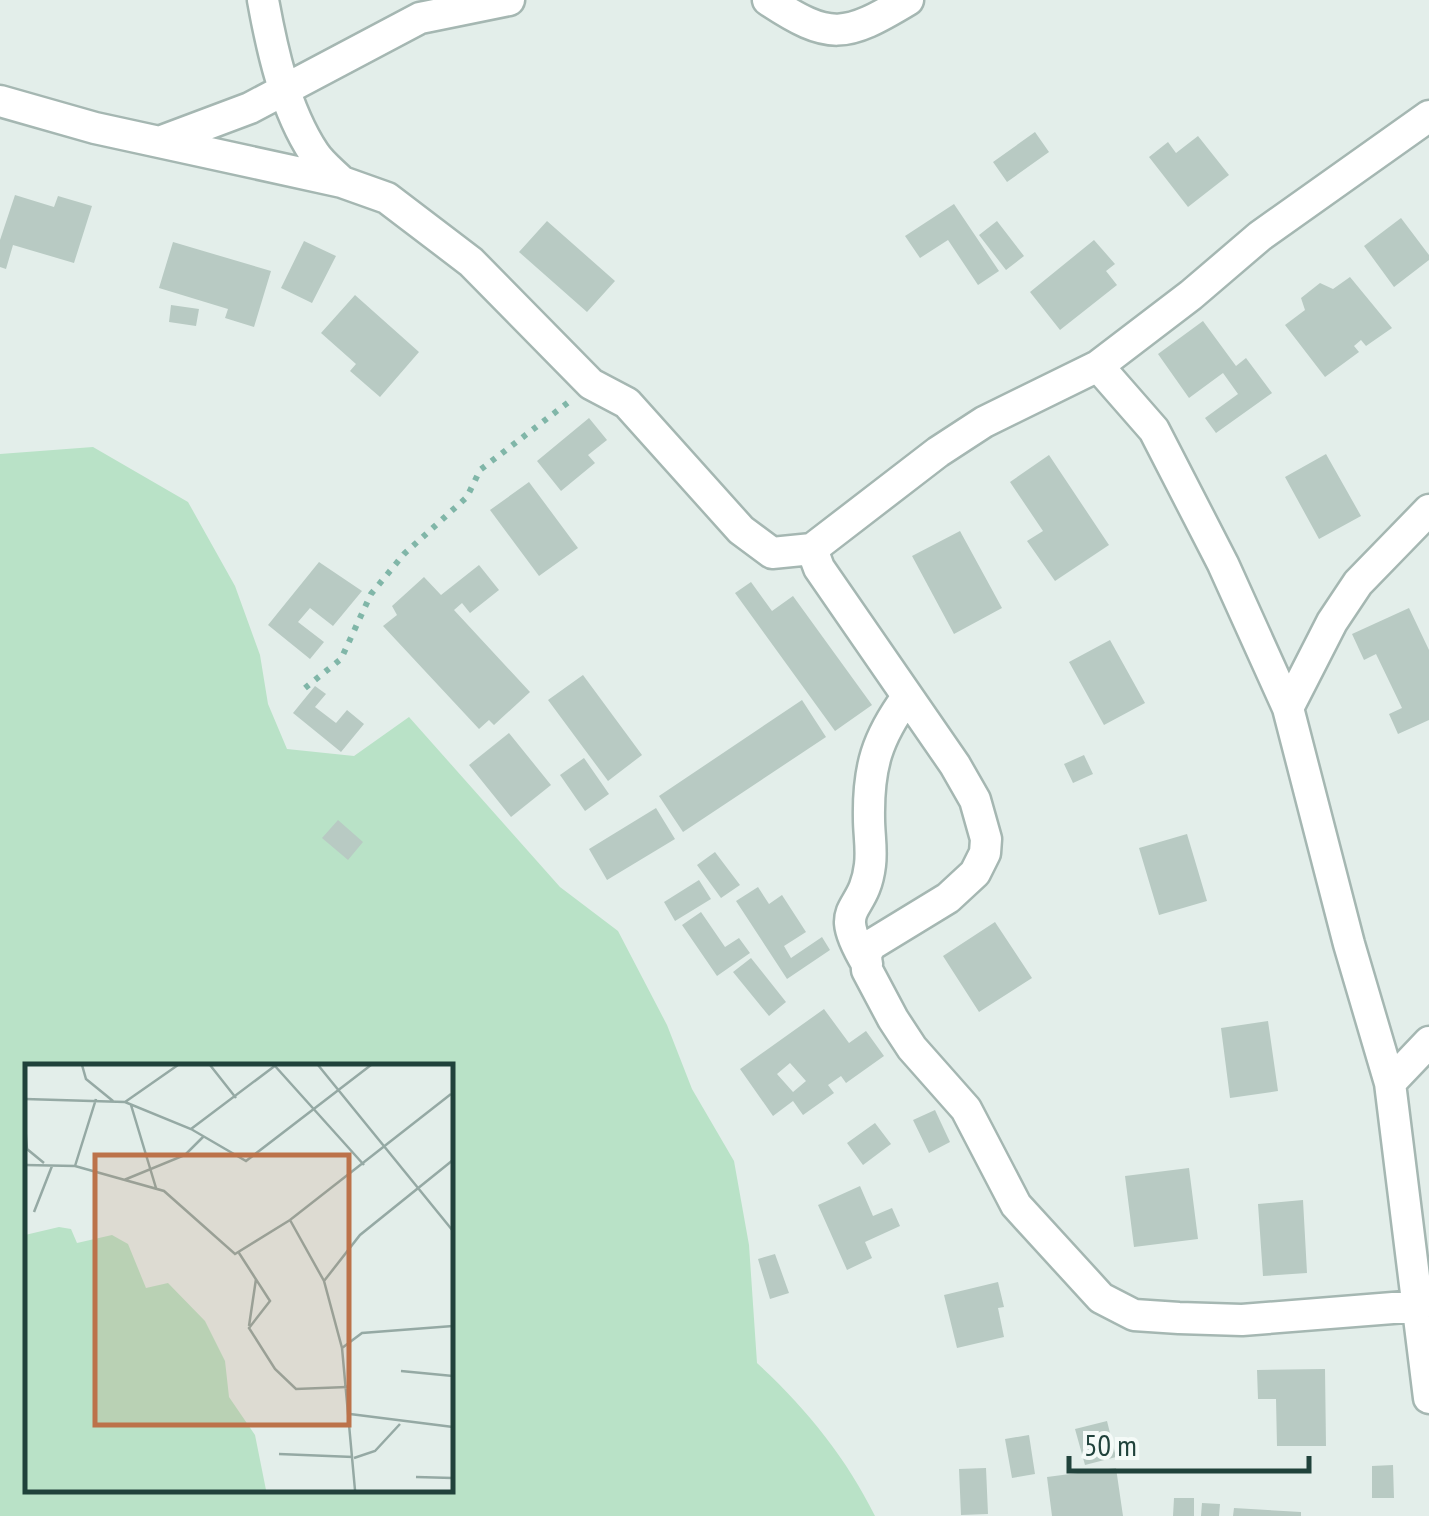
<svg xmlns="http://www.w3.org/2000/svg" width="1429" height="1516" viewBox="0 0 1429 1516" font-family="'PT Sans Narrow',sans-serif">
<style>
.green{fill:#b9e2c7;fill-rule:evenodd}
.building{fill:#b8cac3;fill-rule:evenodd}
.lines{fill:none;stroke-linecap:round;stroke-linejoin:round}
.minor-casing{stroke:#a5b7b2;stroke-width:35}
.path{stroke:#80b6a8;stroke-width:6;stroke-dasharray:5 8;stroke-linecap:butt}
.minor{stroke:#fff;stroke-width:30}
.inset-road{fill:none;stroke:#95a9a4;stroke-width:2.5}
.view{fill:#bc724a;fill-opacity:0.15;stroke:#bc724a;stroke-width:5}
.inset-edge{fill:none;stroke:#20423b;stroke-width:5}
</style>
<rect width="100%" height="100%" fill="#e3eeea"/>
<path class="green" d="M93 447 188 502 235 586 260 655 268 704 287 749 354 756 409 717 560 887 618 931 667 1025 692 1089 734 1161 749 1245 757 1363C805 1407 846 1457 875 1516H0V454ZM28 1066H450V1488H28Z"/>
<path class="building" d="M1035 132 1049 152 1007 182 993 162Z
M1198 136 1229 175 1188 207 1149 157 1168 142 1176 153Z
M15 195 54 207 58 196 92 206 74 263 13 245 6 269 0 267V240Z
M954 204 999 271 978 285 948 240 920 258 905 236Z
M1401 218 1429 255V260L1394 287 1364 246Z
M547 221 615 281 587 312 519 252Z
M997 221 1024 256 1006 270 979 235Z
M1094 240 1115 264 1106 271 1117 285 1060 330 1030 292Z
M304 241 336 256 312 303 281 288Z
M173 242 271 271 254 327 225 318 228 309 159 288Z
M1350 277 1392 328 1366 346 1361 340 1354 346 1359 352 1325 377 1285 325 1305 310 1301 298 1320 283 1333 289Z
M355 295 419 352 380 397 350 371 356 364 321 333Z
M171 305 199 309 196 326 169 322Z
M1203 321 1236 366 1246 358 1272 393 1216 433 1205 418 1238 394 1223 373 1189 398 1158 354Z
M589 418 607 440 588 455 595 463 561 491 537 461Z
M1326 454 1361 516 1319 539 1285 477Z
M1049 455 1109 545 1055 581 1027 541 1043 531 1010 482Z
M529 482 578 548 539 576 490 510Z
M960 531 1002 608 954 634 912 556Z
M319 562 362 591 333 626 310 608 298 622 324 642 310 659 268 625Z
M479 565 499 590 470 613 462 603 454 610 530 692 494 725 489 720 479 729 383 626 397 615 392 606 424 577 441 595Z
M751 582 772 611 793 596 872 705 835 731 735 593Z
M1409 608 1429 650V720L1398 734 1389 714 1402 708 1376 654 1364 660 1352 634Z
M1110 640 1145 703 1104 725 1069 662Z
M583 675 642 755 608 781 548 700Z
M315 686 326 694 315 707 336 723 347 710 364 724 341 752 293 713Z
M802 700 826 737 683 832 659 796Z
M509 733 551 785 511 817 469 765Z
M1084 755 1093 774 1073 783 1064 764Z
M584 758 609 794 585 811 560 775Z
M656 808 675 839 607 880 589 849Z
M338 820 363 842 348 860 322 838Z
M1187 834 1207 901 1159 915 1139 848Z
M715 852 740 885 721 898 697 865Z
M699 880 711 899 675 921 664 902Z
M758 887 769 904 782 895 806 932 784 946 791 958 822 937 830 950 787 979 736 901Z
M701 912 725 947 739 938 750 953 717 976 682 925Z
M995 922 1032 978 979 1012 943 956Z
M751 958 786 1002 769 1016 733 972Z
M824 1009 849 1043 866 1031 884 1056 846 1083 841 1076 828 1085 834 1093 803 1115 793 1101 773 1116 740 1069ZM790 1063 806 1081 793 1092 777 1074Z
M1268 1021 1278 1091 1230 1098 1221 1028Z
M935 1110 950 1142 929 1153 913 1120Z
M875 1123 891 1144 863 1165 847 1143Z
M1189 1168 1198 1239 1134 1247 1125 1176Z
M860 1186 873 1216 892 1208 900 1226 865 1242 872 1258 847 1270 818 1205Z
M1303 1200 1307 1273 1263 1276 1258 1204Z
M775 1254 789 1293 770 1299 758 1259Z
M998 1282 1004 1307 998 1308 1004 1337 957 1348 944 1295Z
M1325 1369 1326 1446H1277L1276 1399H1258L1257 1370Z
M1107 1421 1116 1457 1085 1465 1075 1429Z
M1029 1435 1035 1474 1012 1478 1005 1439Z
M1393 1465 1394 1498H1372V1466Z
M986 1468 988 1514 961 1515 959 1469Z
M1116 1468 1123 1516H1052L1047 1477Z
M1174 1498H1194V1516H1173Z
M1202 1503 1220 1504 1219 1516H1201Z
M1234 1508 1301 1512V1516H1233Z"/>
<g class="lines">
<g class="minor-casing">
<path id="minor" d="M263 0C272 50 285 109 314 153 321 164 333 173 342 182
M768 0C830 41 845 38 908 0
M0 101 95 128 342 182 387 198 471 262 591 384 627 403 741 530 772 553 812 549 938 452 984 422 1098 366 1191 295 1260 236 1429 116
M162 141 250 108 420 18 509 0
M1098 366 1154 430 1223 564 1288 708 1349 944 1390 1083 1429 1398
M812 549 819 568 955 765 975 800 986 839 985 853 975 873 948 898 871 945 866 954 867 970 893 1019 912 1048 966 1109 1016 1205 1101 1298 1134 1315 1179 1318 1242 1320 1418 1306
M1288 708 1332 622 1358 583 1429 510
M867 964C830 902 864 917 870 865 872 849 869 834 869 819 868 767 877 738 907 697
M1390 1083 1429 1042"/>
</g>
<path class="path" d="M305 688 341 659 371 594 404 554 467 497 480 470 570 401"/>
<use href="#minor" class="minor"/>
</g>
<g transform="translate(25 1064)">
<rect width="428" height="428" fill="#e3eeea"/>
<path d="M34 163 46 165 52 179 87 171 103 180 121 224 143 219 180 257 200 297 204 333 230 371 241 426H0V171Z" fill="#b9e2c7"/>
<path class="inset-road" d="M57 1 61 15 88 37M185 1 211 34M293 1 428 167M250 2 339 101M0 35 100 38 166 65 221 97 346 1M100 38 153 1M106 41 131 124M0 60 2 85 19 99M166 65 251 1M0 101 50 102 139 127 210 190 265 156 426 30M50 102 71 35M99 116 160 91 178 73M9 148 27 102M265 156 299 217 317 284 330 426M214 189 245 237 224 264 250 305 271 325 322 323M299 217 335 171 428 96M224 262 231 215M317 284 337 269 428 262M376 307 428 312M325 350 428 363M254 390 328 393M329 394 350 387 375 360M391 413 428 414"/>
<path class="view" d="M70 91H324V361H70Z"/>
<rect width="428" height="428" class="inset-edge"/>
</g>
<path d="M1069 1456v15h240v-15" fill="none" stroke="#20423b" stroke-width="5"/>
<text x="1084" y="1456" font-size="30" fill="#20423b" stroke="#f4faf7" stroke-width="8" paint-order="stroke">50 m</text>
</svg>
